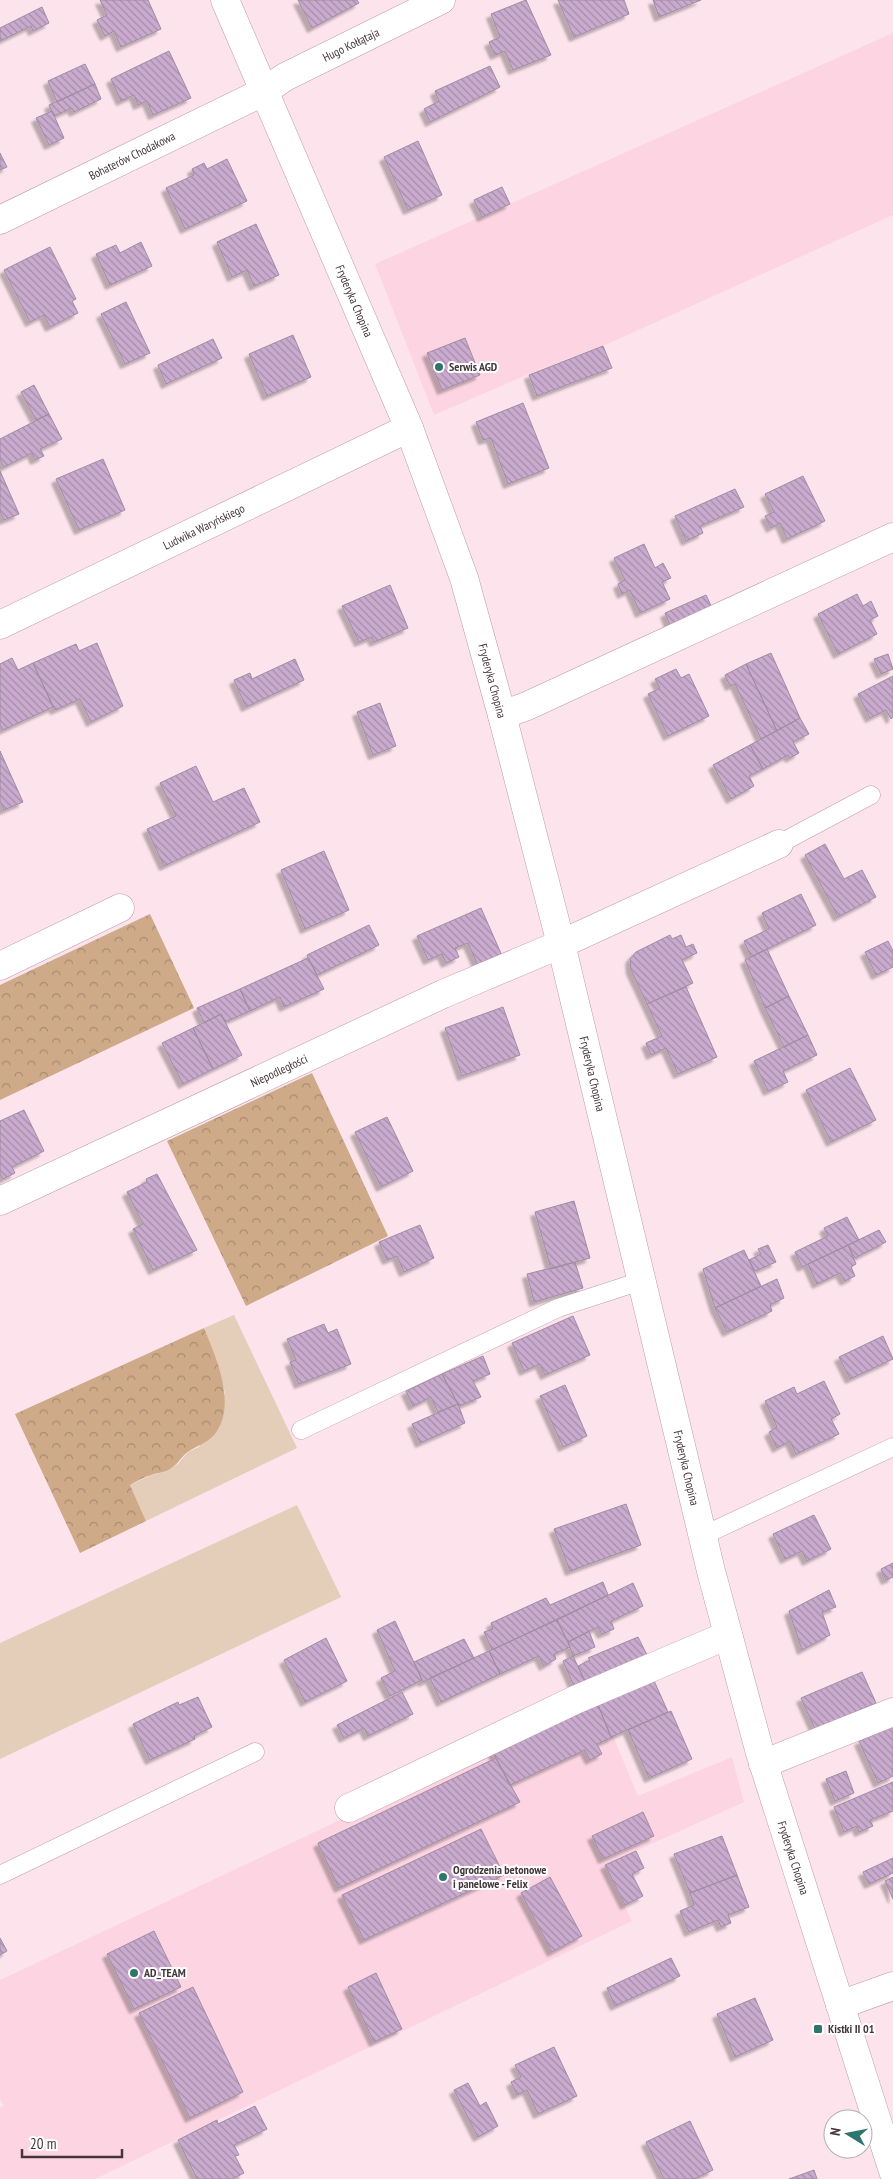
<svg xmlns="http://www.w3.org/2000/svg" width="893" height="2179" viewBox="0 0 893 2179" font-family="'PT Sans Narrow',sans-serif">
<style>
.built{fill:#fdd5e2}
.grass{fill:#e4cdb9}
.forest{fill:url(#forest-crowns)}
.building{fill:url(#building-back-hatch);stroke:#9f8da2;filter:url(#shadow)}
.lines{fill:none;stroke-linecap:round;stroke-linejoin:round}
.service-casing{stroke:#bb9da7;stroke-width:19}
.minor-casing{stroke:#bb9da7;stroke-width:29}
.secondary-casing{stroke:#bb9da7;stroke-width:29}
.service{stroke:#fff;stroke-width:18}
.minor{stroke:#fff;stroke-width:28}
.secondary{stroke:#fff;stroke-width:28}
.poi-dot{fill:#2e756d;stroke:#fff;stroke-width:2}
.labels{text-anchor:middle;stroke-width:4;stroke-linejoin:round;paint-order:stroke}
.street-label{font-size:12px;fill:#44373c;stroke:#fff}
.poi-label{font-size:12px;font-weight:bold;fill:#44373c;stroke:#fff;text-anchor:start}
</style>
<defs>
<pattern id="forest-crowns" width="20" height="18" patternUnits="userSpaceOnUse" patternTransform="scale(1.25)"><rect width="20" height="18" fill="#ceaa89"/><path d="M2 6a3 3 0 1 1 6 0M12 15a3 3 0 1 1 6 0" fill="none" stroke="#a98b71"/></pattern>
<pattern id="building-back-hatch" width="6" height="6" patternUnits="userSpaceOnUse" patternTransform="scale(1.25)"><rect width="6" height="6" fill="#caabcf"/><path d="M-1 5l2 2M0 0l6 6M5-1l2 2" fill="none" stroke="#a68ca9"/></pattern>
<filter id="shadow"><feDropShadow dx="-4.5" dy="4.5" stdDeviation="1" flood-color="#0004"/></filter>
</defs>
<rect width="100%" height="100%" fill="#fde3ec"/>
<path class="built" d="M893 33V215L603 346 543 368 434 415 375 264Z
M613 1736 638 1796 732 1757 744 1802 605 1865 632 1921 95 2179H0V2108L4 2106 0 2099V1980L491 1749Z"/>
<path class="grass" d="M234 1315 297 1448 146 1521 130 1485 151 1475 164 1472 178 1464 188 1452 199 1447 225 1393 212 1348 204 1328Z
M297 1505 341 1597 0 1759V1643Z"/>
<path class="forest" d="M150 914 194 1008 0 1100V985Z
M312 1073 388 1236 246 1306 167 1141Z
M204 1328C216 1357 238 1406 214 1435 207 1443 197 1446 189 1451 179 1458 179 1465 166 1471 161 1473 156 1473 151 1475 144 1477 137 1481 130 1485L146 1521 80 1553 15 1414Z"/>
<path class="building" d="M100 0H148L161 29 121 47 114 31 105 36 97 20 107 15Z
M298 0H357L359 3 312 28Z
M526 0 551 55 513 70 505 51 495 55 489 42 500 37 491 14Z
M558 0H624L629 14 574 37Z
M653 0H701L659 17Z
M42 7 49 23 33 31 31 26 0 41V28Z
M169 51 191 98 153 115 147 101 138 105 134 95 121 101 111 79Z
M85 64 95 84 57 102 48 81Z
M490 66 500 87 430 122 424 109 439 101 435 91Z
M95 84 101 99 74 112 72 108 54 116 49 105Z
M52 111 64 138 49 145 36 118Z
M418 141 442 195 408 210 384 157Z
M0 153 7 167 0 170Z
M227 159 247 201 185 229 166 188 194 175 192 169 204 163 207 169Z
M502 187 510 204 482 217 474 200Z
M256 224 279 275 254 286 247 270 232 277 217 242Z
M141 242 152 266 110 285 96 254 116 245 120 253Z
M50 247 76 299 72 301 78 313 50 327 44 315 30 322 4 270Z
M126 302 150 353 125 364 101 314Z
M293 335 311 377 267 396 249 354Z
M465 338 480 375 442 390 427 353Z
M213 339 222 358 166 384 158 365Z
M603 346 612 368 537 396 529 375Z
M34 385 49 414 36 420 21 392Z
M523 403 549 468 508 484 491 438 483 440 476 422Z
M49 414 62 439 40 449 44 456 35 460 32 453 4 467 0 460V439Z
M103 459 125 510 79 530 56 479Z
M0 471 19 514 4 520 0 512Z
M803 476 825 521 787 539 780 523 771 528 765 516 774 512 765 494Z
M735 489 744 507 700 526 703 533 686 541 675 516Z
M644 544 655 568 663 563 671 578 662 582 670 599 640 613 630 590 622 594 618 584 625 580 614 558Z
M390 585 408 628 374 642 372 637 359 642 342 606Z
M857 594 863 606 871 601 878 616 870 620 877 634 838 654 818 614Z
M706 595 713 610 671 628 665 613Z
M97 643 123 706 91 722 80 699 55 710 33 663 76 644 79 651Z
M771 653 800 718 777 731 746 664Z
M888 654 893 669 881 674 874 659Z
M12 658 18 670 33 663 53 707 3 730 0 725V664Z
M295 659 304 680 246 707 234 680 250 673 252 679Z
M746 664 777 731 761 739 735 684 730 686 725 675Z
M676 669 681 678 689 674 709 716 668 736 648 694 660 688 655 679Z
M893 676V717L891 719 886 710 870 718 858 694Z
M380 703 396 746 373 755 357 712Z
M800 718 809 734 793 742 799 753 790 758 788 755 763 769 750 745Z
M750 745 763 769 749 776 754 786 731 799 713 765Z
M0 751 23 802 4 810 0 801Z
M196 766 213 802 244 788 260 822 164 866 147 829 176 816 160 783Z
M825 844 844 879 862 870 876 897 838 917 805 855Z
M324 851 349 910 305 929 281 870Z
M801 894 816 925 751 957 744 941 769 929 762 913Z
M481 908 503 958 479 968 468 943 455 948 459 957 446 963 442 954 428 960 417 936Z
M369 925 379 945 317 975 307 955Z
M670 935 672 939 681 935 686 947 693 944 697 953 682 960 693 983 647 1004 631 970 630 959 636 952Z
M888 941 893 951V967L876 975 865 952Z
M767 949 789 996 765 1008 745 960Z
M308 958 324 989 284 1007 280 997 250 1011 240 989Z
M686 987 717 1057 678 1074 666 1048 651 1055 646 1043 662 1036 647 1004Z
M240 989 250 1011 225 1022 221 1014 204 1023 197 1008Z
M789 996 808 1035 784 1047 765 1008Z
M503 1007 520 1055 462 1076 445 1028Z
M221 1014 242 1055 213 1069 193 1028Z
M193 1028 213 1069 183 1084 162 1043Z
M808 1035 817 1055 783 1071 788 1082 768 1091 754 1061Z
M850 1068 876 1120 831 1142 806 1090Z
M24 1110 44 1151 12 1167 15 1173 3 1179 0 1174V1121Z
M387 1117 413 1171 381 1187 355 1132Z
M157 1174 197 1250 153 1270 133 1229 143 1224 127 1192 147 1182 146 1179Z
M574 1201 590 1258 551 1269 535 1212Z
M847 1217 859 1240 802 1267 795 1252 828 1236 824 1228Z
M420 1225 434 1258 404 1272 397 1256 387 1260 379 1242Z
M879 1230 886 1242 855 1258 848 1245Z
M768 1245 776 1262 755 1271 749 1260 761 1254 758 1249Z
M848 1245 856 1264 851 1267 855 1276 845 1281 840 1273 817 1284 808 1264Z
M744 1250 761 1286 715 1308 703 1269Z
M575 1262 583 1288 534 1302 527 1274Z
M777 1279 784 1298 770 1305 772 1311 727 1332 715 1308Z
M573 1316 590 1355 545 1375 540 1364 524 1371 512 1343Z
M324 1324 328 1333 337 1329 351 1364 299 1384 290 1362 296 1360 287 1339Z
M883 1336 893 1359 850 1379 839 1357Z
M483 1356 490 1374 473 1381 481 1397 459 1406 442 1374Z
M442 1374 458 1404 438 1412 431 1397 413 1406 406 1391Z
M824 1381 840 1414 831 1419 839 1434 796 1454 790 1441 777 1448 769 1432 777 1427 765 1401 794 1387 797 1394Z
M565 1385 587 1436 563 1447 540 1396Z
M458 1404 465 1423 420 1443 412 1424Z
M626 1504 641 1545 570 1571 554 1529Z
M814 1515 831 1549 807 1561 802 1551 785 1559 773 1534Z
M893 1563V1577L886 1580 881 1569Z
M603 1582 608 1595 492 1650 484 1632 493 1629 491 1623 546 1598 550 1605Z
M633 1583 643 1606 611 1621 614 1629 602 1634 598 1627 568 1642 557 1620Z
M829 1590 836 1607 822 1612 830 1635 802 1650 789 1611Z
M557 1620 570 1647 554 1654 556 1659 544 1666 539 1656 500 1674 489 1651Z
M395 1621 422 1680 390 1696 381 1678 395 1671 377 1630Z
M589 1631 595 1647 573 1656 568 1642Z
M638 1637 650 1661 588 1688 578 1666 590 1660 588 1658Z
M326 1638 347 1681 305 1702 284 1660Z
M464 1639 474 1658 423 1682 414 1662Z
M489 1651 500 1674 441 1702 430 1678Z
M573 1656 588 1688 577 1693 563 1661Z
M862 1672 876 1703 815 1729 801 1698Z
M651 1674 668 1712 611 1737 596 1700Z
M402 1692 413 1714 368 1736 364 1728 344 1738 337 1725Z
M198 1697 212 1727 194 1736 195 1739 150 1760 133 1724 178 1702 179 1705Z
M596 1700 611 1737H613L597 1744 602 1754 590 1760 585 1750 510 1785 491 1749Z
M671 1711 692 1759 649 1778 628 1730Z
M893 1727V1776L878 1783 859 1741Z
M496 1758 520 1802 339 1888 318 1843Z
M846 1771 854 1793 835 1801 826 1779Z
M893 1782V1811L870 1820 873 1826 859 1832 857 1826 844 1832 834 1807Z
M643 1812 654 1836 603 1859 592 1836Z
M481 1829 504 1875 364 1940 342 1895Z
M722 1836 737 1875 690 1893 674 1854Z
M636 1851 644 1868 632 1874 643 1896 625 1905 605 1865Z
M893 1858V1873L869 1884 863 1872Z
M737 1875 749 1907 728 1915 731 1923 721 1927 718 1920 689 1932 680 1911 694 1905 690 1893Z
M550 1877 582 1936 552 1952 521 1893Z
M893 1877V1899L885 1881Z
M154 1931 181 1987 134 2009 107 1954Z
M0 1938 7 1951 0 1955Z
M671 1958 680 1976 615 2006 607 1988Z
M376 1973 402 2029 374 2042 348 1987Z
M193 1987 243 2092 190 2118 139 2013Z
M755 1998 773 2040 735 2057 717 2014Z
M554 2047 577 2096 538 2114 527 2090 517 2095 511 2082 521 2077 515 2065Z
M468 2083 480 2106 486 2102 498 2126 478 2137 454 2090Z
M255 2106 267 2129 234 2145 239 2155 235 2156 244 2173 232 2179H197L178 2140 217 2120 218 2124Z
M690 2121 713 2170 694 2179H664L646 2142Z
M814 2170 817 2179H789Z"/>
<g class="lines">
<g class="service-casing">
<path id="service" d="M779 844 871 795
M301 1430 558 1308 641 1281
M702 1536 893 1447
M0 1875 255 1752"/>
</g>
<g class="minor-casing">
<path id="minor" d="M0 220 263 92 285 77 441 0
M0 625 409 428
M502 715 527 706 893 537
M0 966 120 908
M0 1201 443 994 561 944 779 844
M763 1764 893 1712
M349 1808 575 1700 728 1635
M840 2005 893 1986"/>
</g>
<g class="secondary-casing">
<path id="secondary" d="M225 0 409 428 464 578 502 715 561 944 711 1571 760 1753 893 2171"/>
</g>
<use href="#service" class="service"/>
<use href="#minor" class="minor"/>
<use href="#secondary" class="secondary"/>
</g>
<g class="poi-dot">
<circle cx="439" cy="367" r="5"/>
<circle cx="443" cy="1877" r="5"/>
<circle cx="134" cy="1973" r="5"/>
<rect x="813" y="2024" width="10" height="10" rx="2.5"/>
</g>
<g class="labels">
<g class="street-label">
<text transform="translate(351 45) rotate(-26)" y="4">Hugo Kołłątaja</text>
<text transform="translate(132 156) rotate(-26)" y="4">Bohaterów Chodakowa</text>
<text transform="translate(354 301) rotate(67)" y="4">Fryderyka Chopina</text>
<text transform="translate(204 527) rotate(-26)" y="4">Ludwika Waryńskiego</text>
<text transform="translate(492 681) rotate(75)" y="4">Fryderyka Chopina</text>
<text transform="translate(279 1071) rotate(-25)" y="4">Niepodległości</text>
<text transform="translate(592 1074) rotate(77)" y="4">Fryderyka Chopina</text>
<text transform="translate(686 1468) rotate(77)" y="4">Fryderyka Chopina</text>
<text transform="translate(793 1858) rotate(72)" y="4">Fryderyka Chopina</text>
</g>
<g class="poi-label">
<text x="449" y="371">Serwis AGD</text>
<text x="453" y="1874">Ogrodzenia betonowe<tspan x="453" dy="14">i panelowe - Felix</tspan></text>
<text x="144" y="1977">AD_TEAM</text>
<text x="828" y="2033">Kistki II 01</text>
</g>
</g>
<g transform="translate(848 2134) rotate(280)"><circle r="24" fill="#ffffff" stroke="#b4afb1"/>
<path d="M0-4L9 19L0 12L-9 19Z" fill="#2e756d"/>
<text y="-8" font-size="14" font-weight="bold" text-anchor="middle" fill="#44373c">N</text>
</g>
<path d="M22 2149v8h100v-8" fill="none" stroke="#44373c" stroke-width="2.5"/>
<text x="30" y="2149" font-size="15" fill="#44373c" stroke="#ffffff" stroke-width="4" paint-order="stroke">20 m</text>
</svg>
